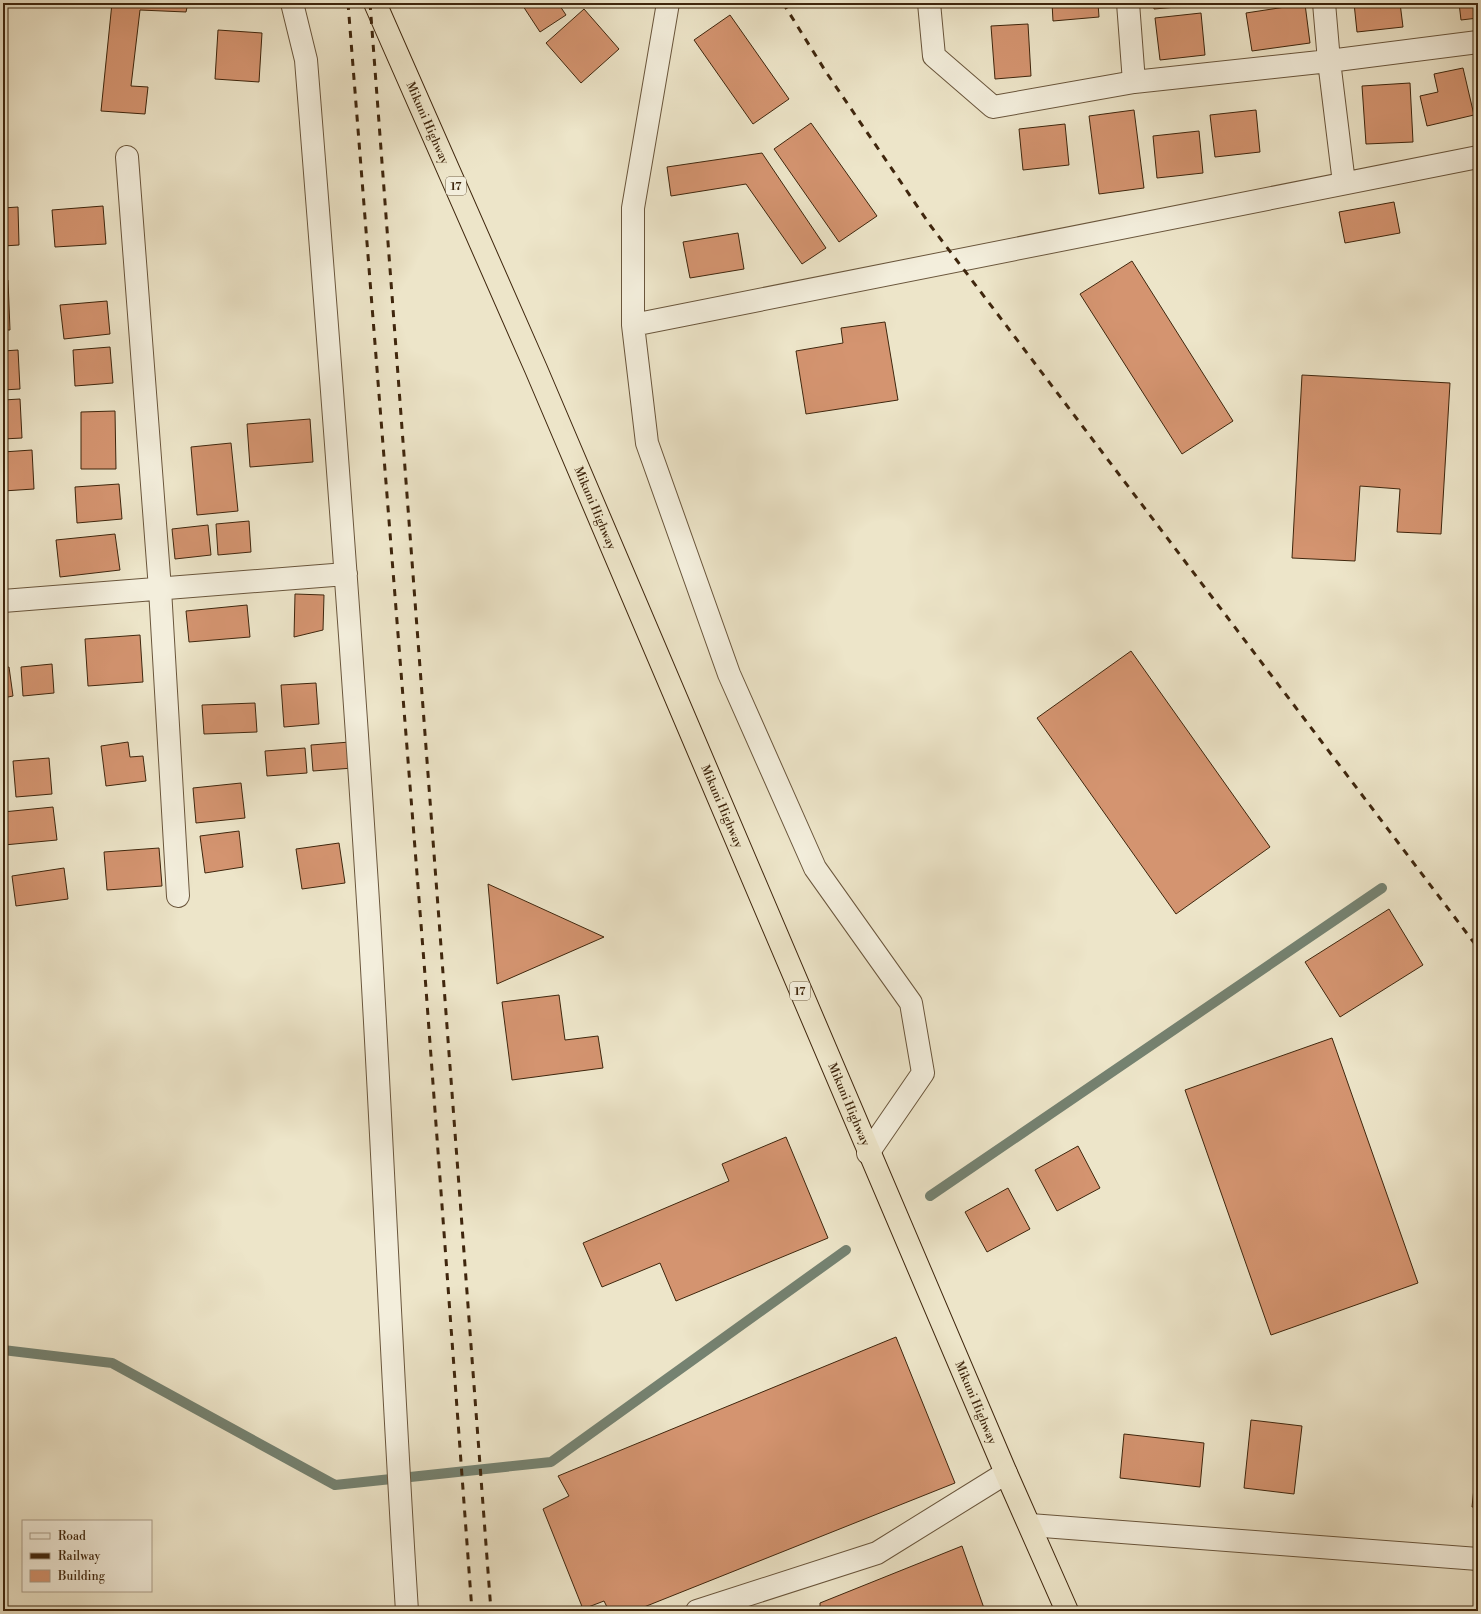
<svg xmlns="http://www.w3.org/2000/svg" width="1481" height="1614" viewBox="0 0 1481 1614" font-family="'Libre Bodoni',serif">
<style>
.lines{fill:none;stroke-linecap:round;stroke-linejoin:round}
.stream{stroke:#758271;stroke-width:10}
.building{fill:#d49470;stroke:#3f260d}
.minor-casing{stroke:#6a563c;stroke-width:24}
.highway-casing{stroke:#3f260d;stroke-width:24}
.minor{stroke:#f3eedc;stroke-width:22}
.highway{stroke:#ede5c9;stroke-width:22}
.rail{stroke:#3f260d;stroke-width:3;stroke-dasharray:7 7;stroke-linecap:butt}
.labels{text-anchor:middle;stroke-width:4;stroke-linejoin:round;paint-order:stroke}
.shield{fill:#f3eedc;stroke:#75624b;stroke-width:1}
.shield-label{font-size:11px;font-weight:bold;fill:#3f260d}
.street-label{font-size:12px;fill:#3f260d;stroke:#f3eedc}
</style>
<rect width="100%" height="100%" fill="#ede5c9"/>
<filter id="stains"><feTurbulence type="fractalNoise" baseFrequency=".005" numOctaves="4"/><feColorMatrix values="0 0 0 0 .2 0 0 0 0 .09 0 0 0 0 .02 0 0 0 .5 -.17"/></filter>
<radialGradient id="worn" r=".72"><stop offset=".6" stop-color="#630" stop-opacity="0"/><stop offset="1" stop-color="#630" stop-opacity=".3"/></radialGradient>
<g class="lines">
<path class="stream" d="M930 1196 1382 888
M3 1350 112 1363 335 1485 551 1462 846 1250"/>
</g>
<path class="building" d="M112 3H188L186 12 140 10 131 86 148 87 145 114 101 111Z
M521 3H558L566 15 540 32Z
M1052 3H1098L1099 17 1053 21Z
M1153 3H1200V5L1154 9Z
M1354 3H1400L1403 27 1357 32Z
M1459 3H1478V18L1461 20Z
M1305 4 1310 43 1252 51 1246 13Z
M584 9 619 49 581 83 546 43Z
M1201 13 1205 55 1160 60 1155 18Z
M730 15 789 99 753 124 694 40Z
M1028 24 1031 76 995 79 991 26Z
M218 30 262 33 259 82 215 79Z
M1463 68 1474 115 1427 126 1420 96 1438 92 1434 74Z
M1410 83 1413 142 1366 144 1362 86Z
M1134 110 1144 188 1099 194 1089 116Z
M1256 110 1260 152 1215 157 1210 115Z
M811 123 877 216 839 242 774 149Z
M1065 124 1069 165 1023 170 1019 129Z
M1199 131 1203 173 1157 178 1153 136Z
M762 153 826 248 802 264 746 184 671 196 667 167Z
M1394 202 1400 233 1345 243 1339 212Z
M103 206 106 244 55 247 52 210Z
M18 207 19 245 3 246V208Z
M738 233 744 269 690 278 683 242Z
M1132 261 1233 421 1182 454 1080 294Z
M3 280H8L10 330H3Z
M107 301 110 334 64 339 60 305Z
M885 322 898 400 806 414 796 351 843 343 841 328Z
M110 347 113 383 75 386 73 350Z
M18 350 20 389 3 390V351Z
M1302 375 1450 383 1441 534 1397 532 1400 489 1360 486 1355 561 1292 558Z
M20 399 22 438 3 439V400Z
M115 411 116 469H81V412Z
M310 419 313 462 250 467 247 424Z
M231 443 238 511 197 515 191 447Z
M32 450 34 489 3 491V452Z
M119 484 122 519 77 523 75 487Z
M249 521 251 552 218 555 216 524Z
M208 525 211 555 175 559 172 529Z
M115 534 120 570 60 577 56 540Z
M295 594 324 595 323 630 294 637Z
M247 605 250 637 189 642 186 611Z
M140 635 143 682 88 686 85 639Z
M1131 651 1270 847 1176 914 1037 718Z
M52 664 54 693 23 696 21 667Z
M9 667 13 696 3 698V668Z
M316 683 319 724 284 727 281 685Z
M255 703 257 732 204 734 202 705Z
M128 742 130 757 143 756 146 781 106 786 101 746Z
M350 742 353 768 313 771 311 745Z
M305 748 307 773 267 776 265 751Z
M49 758 52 794 16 797 13 761Z
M241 783 245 818 196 823 193 788Z
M53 807 57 840 4 845 3 812Z
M239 831 243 867 205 873 200 836Z
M339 843 345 883 302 889 296 849Z
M159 848 162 886 107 890 104 852Z
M64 868 68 899 16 906 12 876Z
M488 884 604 937 497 984Z
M1389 909 1423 965 1340 1017 1305 962Z
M559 995 565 1040 598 1036 603 1068 512 1080 502 1002Z
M1332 1038 1418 1283 1271 1335 1185 1090Z
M786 1137 828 1238 676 1301 660 1263 602 1287 583 1243 729 1181 722 1164Z
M1078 1146 1100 1188 1057 1211 1035 1170Z
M1008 1188 1030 1229 987 1252 965 1212Z
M896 1337 955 1483 634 1611H609L604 1601 583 1609 543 1509 569 1496 558 1476Z
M1251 1420 1302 1426 1294 1494 1244 1488Z
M1124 1434 1204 1443 1200 1487 1120 1478Z
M1478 1450V1507H1472Z
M962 1546 985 1611H820V1603Z"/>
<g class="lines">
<g class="minor-casing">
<path id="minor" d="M292 3 306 60C329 345 351 631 369 917 383 1148 392 1380 407 1611
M668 3 633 208V325L647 443 729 674 815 868 911 1003 923 1073 868 1153
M929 3 934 56 993 107 1134 82
M1128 3 1134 82 1329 61 1478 42
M1324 3 1329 61 1344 183
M127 157 160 589 178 896
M633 325 1478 157
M3 601 346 574
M1030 1525 1478 1559
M697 1611 877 1553 1006 1473"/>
</g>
<g class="highway-casing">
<g id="highway">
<path id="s1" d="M375 3 536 369 1006 1473 1067 1611"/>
</g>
</g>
<use href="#minor" class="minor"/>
<use href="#highway" class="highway"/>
<path class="rail" d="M348 3 424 962 472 1611
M370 3 491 1611
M783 3 826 72 930 225 1478 948"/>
</g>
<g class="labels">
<g class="shield">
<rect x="446" y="177" width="20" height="18" rx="3"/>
<rect x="790" y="982" width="20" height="18" rx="3"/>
</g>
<g class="shield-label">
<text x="456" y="190">17</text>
<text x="800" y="995">17</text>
</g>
<g class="street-label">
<text dy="4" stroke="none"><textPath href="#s1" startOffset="131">Mikuni Highway</textPath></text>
<text dy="4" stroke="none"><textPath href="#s1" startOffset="551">Mikuni Highway</textPath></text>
<text dy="4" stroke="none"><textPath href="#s1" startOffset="875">Mikuni Highway</textPath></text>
<text dy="4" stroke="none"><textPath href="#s1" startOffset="1199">Mikuni Highway</textPath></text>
<text dy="4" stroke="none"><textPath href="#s1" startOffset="1523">Mikuni Highway</textPath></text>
</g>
</g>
<rect width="1481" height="1614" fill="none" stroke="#ede5c9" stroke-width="16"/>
<rect x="4" y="4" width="1473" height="1606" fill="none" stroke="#3f260d" stroke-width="2"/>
<rect x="8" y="8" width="1465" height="1598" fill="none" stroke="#3f260d"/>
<rect x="22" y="1520" width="130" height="72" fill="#f3eedc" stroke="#ab9e89"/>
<rect x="30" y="1533" width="20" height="6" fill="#f3eedc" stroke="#ab9e89"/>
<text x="58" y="1540" font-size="12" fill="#3f260d">Road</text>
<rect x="30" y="1553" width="20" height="6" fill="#3f260d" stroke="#ab9e89"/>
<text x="58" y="1560" font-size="12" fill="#3f260d">Railway</text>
<rect x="30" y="1570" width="20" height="12" fill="#d49470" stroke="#ab9e89"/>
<text x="58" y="1580" font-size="12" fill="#3f260d">Building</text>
<rect width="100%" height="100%" filter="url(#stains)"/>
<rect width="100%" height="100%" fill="url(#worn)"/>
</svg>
